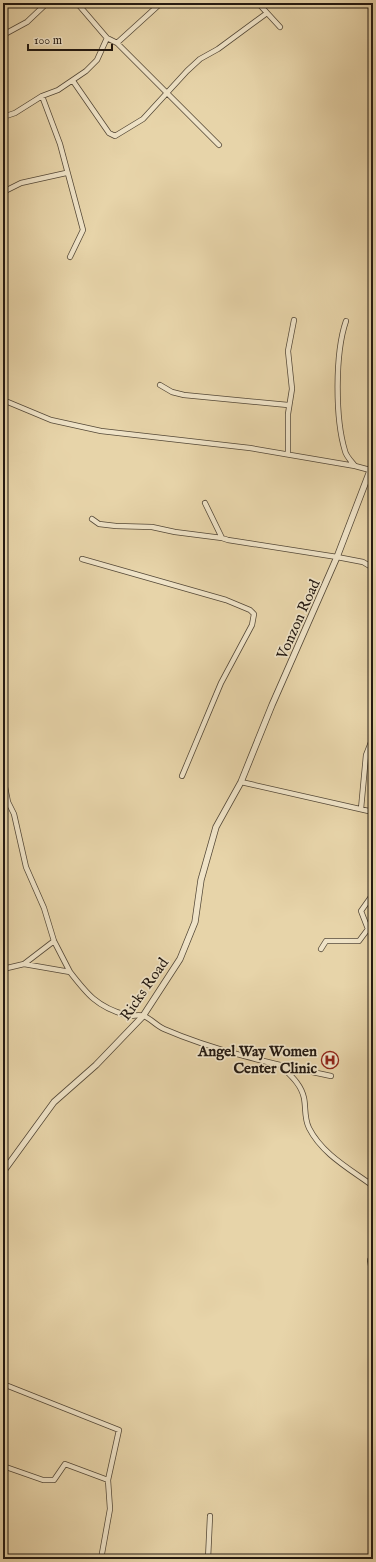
<svg xmlns="http://www.w3.org/2000/svg" width="376" height="1562" viewBox="0 0 376 1562" font-family="'IM FELL English',serif">
<style>
.lines{fill:none;stroke-linecap:round;stroke-linejoin:round}
.minor-casing{stroke:#544837;stroke-width:6}
.tertiary-casing{stroke:#544837;stroke-width:7}
.minor{stroke:#efe3c7;stroke-width:4.5}
.tertiary{stroke:#efe3c7;stroke-width:5.5}
.labels{text-anchor:middle;stroke-width:3.5;stroke-linejoin:round;paint-order:stroke}
.street-label{font-size:15px;fill:#231911;stroke:#efe3c7}
.poi-label{font-size:15px;font-weight:bold;fill:#231911;stroke:#efe3c7;text-anchor:end}
</style>
<rect width="100%" height="100%" fill="#e7d4a9"/>
<filter id="stains"><feTurbulence type="fractalNoise" baseFrequency=".005" numOctaves="4"/><feColorMatrix values="0 0 0 0 .2 0 0 0 0 .09 0 0 0 0 .02 0 0 0 .5 -.17"/></filter>
<radialGradient id="worn" r=".72"><stop offset=".6" stop-color="#630" stop-opacity="0"/><stop offset="1" stop-color="#630" stop-opacity=".3"/></radialGradient>
<g class="lines">
<g class="minor-casing">
<path id="minor" d="M77 3 107 38 117 43 161 3
M258 3 280 27
M3 35 27 22 47 3
M117 43 219 145
M73 81 109 133 115 136 143 119 187 71 200 59 218 49 267 13
M42 96 60 144 83 230 70 257
M3 117 15 113 42 96 58 90 86 71 97 60 107 38
M3 192 21 183 66 173
M346 321C335 353 335 418 345 451 346 456 352 462 355 466
M160 385 172 392 184 395 288 405
M3 400 51 420 101 431 250 448 355 466 370 470
M288 454V414L292 389 288 351 294 320
M205 503 222 538 228 540 337 557 363 562 373 568
M92 519 99 524 116 526 152 527 175 532 222 538
M82 559 226 600 250 610 254 614 252 625 221 683 182 776
M3 777 8 802 14 814 26 867 44 908 54 941 70 972
M241 782 373 812
M361 809 366 755 373 737
M321 949 326 941H359L368 929 361 911 373 894
M24 964 70 972C87 994 97 1007 126 1015 131 1017 139 1014 144 1016 151 1019 157 1026 164 1029 217 1052 275 1064 331 1076
M3 969 24 964 54 941
M281 1066C291 1076 301 1084 304 1098 306 1108 304 1118 309 1128 322 1154 350 1169 373 1186
M373 1255 370 1260 371 1266 373 1268
M3 1384 119 1430 108 1480
M3 1466 43 1480H54L65 1464 108 1480 110 1509 101 1559
M208 1559 210 1516"/>
</g>
<g class="tertiary-casing">
<path id="tertiary" d="M3 1172 54 1102 96 1065 143 1016 180 959 195 922 201 880 216 827 241 782 272 705 337 557 373 463"/>
</g>
<use href="#minor" class="minor"/>
<use href="#tertiary" class="tertiary"/>
</g>
<defs>
<g id="hospital-ring" transform="scale(0.9)"><circle r="9.5" fill="#efe3c7" stroke="#8f2418" stroke-width="1.5"/><path d="M-5-5h3v3.5h4V-5h3V5h-3V1.5h-4V5h-3Z" fill="#8f2418"/></g>
</defs>
<g fill-rule="evenodd">
<use href="#hospital-ring" x="330" y="1060"/>
</g>
<g class="labels">
<g class="street-label">
<text transform="translate(298 619) rotate(-66)" y="5">Vonzon Road</text>
<text transform="translate(144 989) rotate(-55)" y="5">Ricks Road</text>
</g>
<g class="poi-label">
<text x="317" y="1056">Angel Way Women<tspan x="317" dy="17">Center Clinic</tspan></text>
</g>
</g>
<rect width="376" height="1562" fill="none" stroke="#e7d4a9" stroke-width="16"/>
<rect x="4" y="4" width="368" height="1554" fill="none" stroke="#231911" stroke-width="2"/>
<rect x="8" y="8" width="360" height="1546" fill="none" stroke="#231911"/>
<path d="M28 44v6h84v-6" fill="none" stroke="#231911" stroke-width="2"/>
<text x="34" y="44" font-size="12" fill="#231911" stroke="#efe3c7" stroke-width="3" paint-order="stroke">100 m</text>
<rect width="100%" height="100%" filter="url(#stains)"/>
<rect width="100%" height="100%" fill="url(#worn)"/>
</svg>
